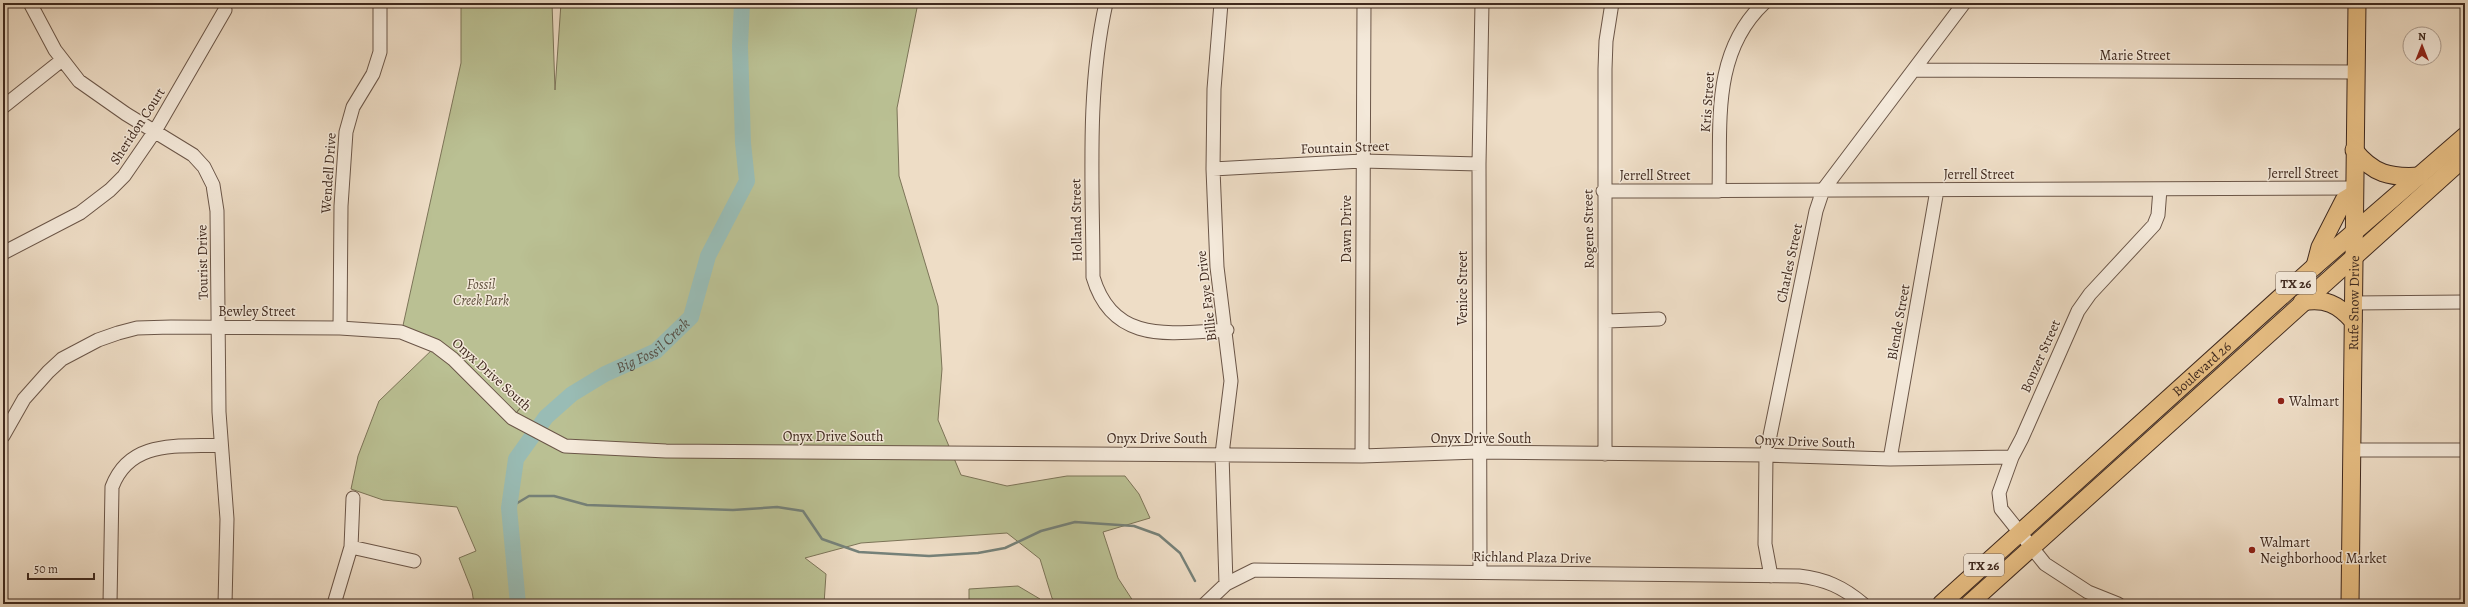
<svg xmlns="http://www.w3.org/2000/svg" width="2468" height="607" viewBox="0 0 2468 607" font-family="Alegreya,serif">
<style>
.green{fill:#bac093;stroke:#7c7458}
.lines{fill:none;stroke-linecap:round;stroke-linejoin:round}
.stream{stroke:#758179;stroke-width:2.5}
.river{stroke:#99bcb5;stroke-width:16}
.minor-casing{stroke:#6b5648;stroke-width:15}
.major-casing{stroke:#3f291e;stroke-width:19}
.minor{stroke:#f4e9da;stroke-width:13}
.major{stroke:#e7be83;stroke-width:17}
.poi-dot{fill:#8f2418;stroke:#f4e9da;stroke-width:1.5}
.labels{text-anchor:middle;stroke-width:3;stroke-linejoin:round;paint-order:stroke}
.shield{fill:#f4e9da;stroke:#756356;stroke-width:1}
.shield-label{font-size:13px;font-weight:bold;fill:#3f291e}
.street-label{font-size:14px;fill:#3f291e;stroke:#f4e9da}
.park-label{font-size:14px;font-style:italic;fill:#5e4f3b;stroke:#f4e9da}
.poi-label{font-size:14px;fill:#3f291e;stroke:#f4e9da;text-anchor:start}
.water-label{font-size:15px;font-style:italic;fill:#564e44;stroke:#f4e9da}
</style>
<rect width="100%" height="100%" fill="#eeddc6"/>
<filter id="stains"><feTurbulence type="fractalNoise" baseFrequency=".005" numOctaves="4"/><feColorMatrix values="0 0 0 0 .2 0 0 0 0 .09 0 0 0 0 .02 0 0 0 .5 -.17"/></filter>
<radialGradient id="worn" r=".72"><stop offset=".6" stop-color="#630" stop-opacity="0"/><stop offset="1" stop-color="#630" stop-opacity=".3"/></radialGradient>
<path class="green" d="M461 3H552L555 90 561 3H918L897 108 899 176 938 306 942 369 938 420 961 475 1007 486 1067 476H1125L1139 494 1150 518 1103 532 1118 578 1135 604H1057L1052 598 1040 559 1007 533 861 543 805 558 826 574 824 604H474L472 591 459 558 476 551 457 507 383 500 351 489 358 456 379 401 436 346 512 418 521 407 513 417 441 348 402 330 461 63Z
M1018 586 1040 599 1042 604H969V589Z"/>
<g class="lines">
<path class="stream" d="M509 508 529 496H554L587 505 733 510 777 507 803 511 822 539 859 552 929 556 978 553 1005 548 1041 531 1075 522 1134 526 1159 535 1180 553 1195 581"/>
<path class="river" id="s1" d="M518 604 509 508 516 459 546 417 572 394 605 374 656 351 691 317 708 256 747 181 743 143 740 46 742 3"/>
<g class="minor-casing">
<path id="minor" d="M30 3 55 50 79 81 126 114 193 155 204 167 213 185 217 211 219 412 227 519 225 604
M1106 3C1086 93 1093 186 1093 277 1113 345 1171 333 1227 330
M1221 3 1214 89 1213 169 1217 267 1231 381 1222 454 1226 584
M1915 70 2355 72
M3 107 62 60
M1213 169 1362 161 1479 164
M1603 191 2354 188
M1719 191C1721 124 1711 53 1764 3
M3 253 80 213 110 190 124 176 155 131 225 10
M2353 303 2465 302
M1607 321 1659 319
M340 328 341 206 346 132 353 107 373 74 380 52V3
M3 436 24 399 48 372 62 359 98 340 118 333 137 328 171 327 340 328 401 332 436 346 453 359 512 418 565 446 666 451 1362 456 1478 452 1766 455 1890 459 2012 457
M2352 450H2465
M1605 454V69L1606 41 1612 3
M1362 456 1364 3
M1890 459 1937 190
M351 547 414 561
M1480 572 1479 164 1482 3
M1771 576 1765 544 1766 455 1816 211 1823 190 1964 3
M110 604 112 487C130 439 178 447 221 445
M334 604 351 547 353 498
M1205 604 1226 584 1254 570 1799 576C1825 579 1843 587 1863 604
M2118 604 2088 592 2045 564 2001 509 1999 493 2012 457 2022 438 2078 311 2090 294 2154 225 2158 215 2160 189"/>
</g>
<g class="major-casing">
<g id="major">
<path d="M2354 150C2373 174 2390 178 2420 176"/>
<path d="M2315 266 2320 247 2344 200 2354 194"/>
<path d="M2302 302C2325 298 2338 304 2353 321"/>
<path id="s2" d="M1941 604 2315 266 2465 136"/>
<path d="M1969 604 2465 157"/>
<path id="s3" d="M2350 604 2357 3"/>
</g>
</g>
<use href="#minor" class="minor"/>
<use href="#major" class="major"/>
</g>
<g class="poi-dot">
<circle cx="2281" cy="401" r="4"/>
<circle cx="2252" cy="550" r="4"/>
</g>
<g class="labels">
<g class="shield">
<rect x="2276" y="272" width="40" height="22" rx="3"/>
<rect x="1964" y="554" width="40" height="22" rx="3"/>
</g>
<g class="shield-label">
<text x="2296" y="288">TX 26</text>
<text x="1984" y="570">TX 26</text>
</g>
<g class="street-label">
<text x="2135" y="60">Marie Street</text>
<text transform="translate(1707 102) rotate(-86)" y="5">Kris Street</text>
<text transform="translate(137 126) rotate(-57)" y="5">Sheridon Court</text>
<text transform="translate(1345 147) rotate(-2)" y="5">Fountain Street</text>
<text transform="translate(328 173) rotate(-86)" y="5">Wendell Drive</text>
<text x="2303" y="178">Jerrell Street</text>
<text x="1979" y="179">Jerrell Street</text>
<text x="1655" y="180">Jerrell Street</text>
<text transform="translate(1076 220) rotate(-91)" y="5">Holland Street</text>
<text transform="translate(1346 229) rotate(-90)" y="5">Dawn Drive</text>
<text transform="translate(1588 229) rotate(-91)" y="5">Rogene Street</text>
<text transform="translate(202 262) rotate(-91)" y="5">Tourist Drive</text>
<text transform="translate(1789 263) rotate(-78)" y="5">Charles Street</text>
<text transform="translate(1462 288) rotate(-90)" y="5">Venice Street</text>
<text transform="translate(1206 296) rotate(-97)" y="5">Billie Faye Drive</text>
<text dy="5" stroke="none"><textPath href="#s3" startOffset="301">Rufe Snow Drive</textPath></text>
<text x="257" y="316">Bewley Street</text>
<text transform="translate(1898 322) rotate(-80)" y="5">Blende Street</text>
<text transform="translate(2040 356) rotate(-66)" y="5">Bonzer Street</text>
<text dy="5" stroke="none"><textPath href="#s2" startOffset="351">Boulevard 26</textPath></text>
<text transform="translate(492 374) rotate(42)" y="5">Onyx Drive South</text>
<text x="833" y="441">Onyx Drive South</text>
<text x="1157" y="443">Onyx Drive South</text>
<text x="1481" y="443">Onyx Drive South</text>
<text transform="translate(1805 441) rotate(2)" y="5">Onyx Drive South</text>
<text transform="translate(1532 557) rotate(1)" y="5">Richland Plaza Drive</text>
</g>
<g class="park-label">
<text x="481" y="289">Fossil<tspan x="481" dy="16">Creek Park</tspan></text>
</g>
<g class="poi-label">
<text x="2289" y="406">Walmart</text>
<text x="2260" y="547">Walmart<tspan x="2260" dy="16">Neighborhood Market</tspan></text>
</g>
<g class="water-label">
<text dy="5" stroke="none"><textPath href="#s1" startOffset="327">Big Fossil Creek</textPath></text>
</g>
</g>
<rect width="2468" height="607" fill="none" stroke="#eeddc6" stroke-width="16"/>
<rect x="4" y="4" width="2460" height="599" fill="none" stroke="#3f291e" stroke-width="2"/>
<rect x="8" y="8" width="2452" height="591" fill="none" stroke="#3f291e"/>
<g transform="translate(2422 46)"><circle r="19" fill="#f4e9da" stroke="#ac9c8f"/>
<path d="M0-3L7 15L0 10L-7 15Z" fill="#8f2418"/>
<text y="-6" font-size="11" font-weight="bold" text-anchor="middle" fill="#3f291e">N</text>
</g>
<path d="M28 573v6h66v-6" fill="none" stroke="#3f291e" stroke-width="2"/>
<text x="34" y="573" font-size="12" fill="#3f291e" stroke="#f4e9da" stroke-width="3" paint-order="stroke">50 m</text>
<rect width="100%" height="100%" filter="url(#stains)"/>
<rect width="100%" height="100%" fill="url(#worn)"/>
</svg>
